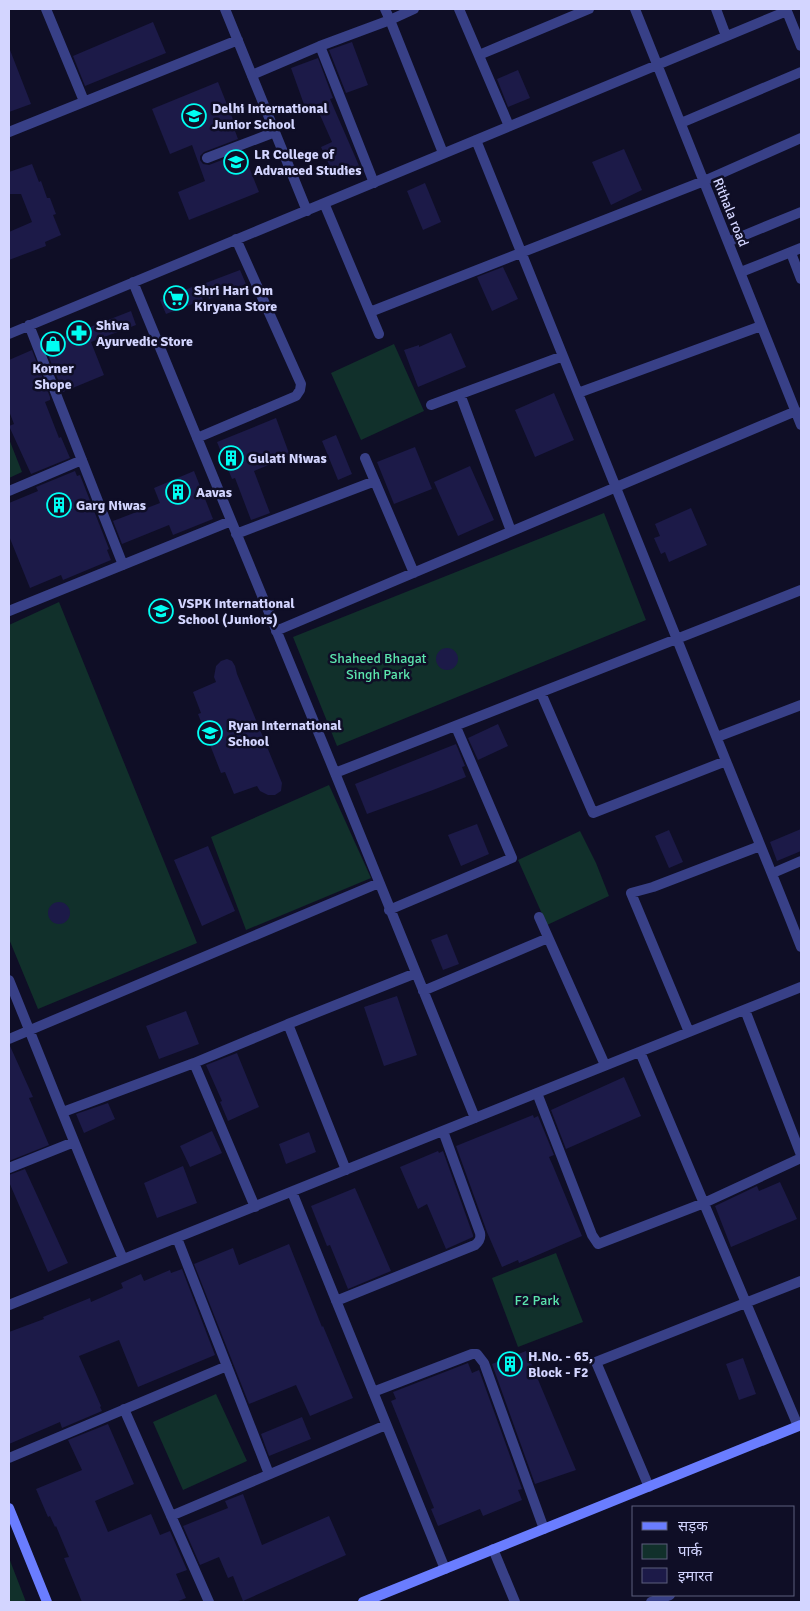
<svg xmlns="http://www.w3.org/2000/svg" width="810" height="1611" viewBox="0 0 810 1611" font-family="Signika,'Noto Sans Devanagari',sans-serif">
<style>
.green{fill:#11302b}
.building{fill:#1c1a48}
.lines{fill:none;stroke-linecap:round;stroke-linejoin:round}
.lane{stroke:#384087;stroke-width:10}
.street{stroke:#384087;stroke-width:10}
.secondary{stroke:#6a7dff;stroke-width:10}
.labels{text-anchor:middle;stroke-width:5;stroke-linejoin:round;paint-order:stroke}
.poi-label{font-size:14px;font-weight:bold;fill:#d3d5ff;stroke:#0f0e26;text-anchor:start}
.street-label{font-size:14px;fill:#d3d5ff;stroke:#0f0e26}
.park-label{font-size:14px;fill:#5be4ad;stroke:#0f0e26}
</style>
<rect width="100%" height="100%" fill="#0f0e26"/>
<path class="green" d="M394 344 424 411 361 440 331 373Z
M9 439 22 472 9 478Z
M604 513 646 620 337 746 293 637Z
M59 602 197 943 38 1009 9 939V625Z
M329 785 371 878 246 930 211 837Z
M580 831 596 863 609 896 547 925 518 860Z
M556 1253 583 1322 518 1347 492 1278Z
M216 1394 247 1461 183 1490 153 1422Z
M9 1558 26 1602H9Z"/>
<path class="building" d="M153 22 166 53 85 86 73 56Z
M352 42 368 85 346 93 329 50Z
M9 50H10L31 104 9 112Z
M318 58 333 98 330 99 360 168 335 178 321 147 332 142 316 106 306 110 291 68Z
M518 70 530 98 508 107 497 79Z
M218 82 236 127 234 128 238 139 204 152 200 156V160L203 164 209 165 243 152 259 192 189 220 178 192 205 181 192 145 170 154 152 109Z
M624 149 642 190 611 205 592 162Z
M32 164 39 182 41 181 47 198H50L56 214 53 215 61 235 45 242 46 246 9 260V232L32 222 21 194H9V172Z
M425 183 441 222 423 230 407 191Z
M503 267 518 299 492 311 477 277Z
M240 270 246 284 209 299 203 284Z
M197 285 203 300 166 314 160 300Z
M131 311 136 325 91 342 104 375 63 392 44 345Z
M451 333 466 367 418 387 404 350 419 345V347Z
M32 350 50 397V400L45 402 59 438 61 437 70 458 31 474 9 426 14 424 9 411V360Z
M554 393 574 440 535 457 515 410Z
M276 418 290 456 254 471 270 513 251 520 235 478 232 479 217 442Z
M336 435 352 474 338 480 322 441Z
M415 447 432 489 394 504 377 462Z
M470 466 494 520 458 536 434 482Z
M75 471 77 476 80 475 109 549 107 550 111 560 63 580 61 575 30 588 9 536V503L38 491 36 487Z
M194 471 213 519 173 535 169 525 122 544 113 521 160 503 154 488Z
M691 508 707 545 669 562 665 552 661 554 654 538 660 536 655 524Z
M436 659a11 11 0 1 1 22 0a11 11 0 1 1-22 0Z
M227 659 232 661 235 666 237 674 282 783 281 791 275 795H268L260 791 257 786 234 794 225 772 221 773 198 714 201 713 193 692 216 682 214 677 216 666 221 661Z
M498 724 508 746 478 760 468 738Z
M456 744 465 766 462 767 466 777 433 790 367 814 355 784Z
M477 824 489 854 461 866 448 835Z
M801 829V851L777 861 770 842Z
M669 830 683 862 669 868 655 836Z
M208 846 235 911 202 926 174 860Z
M48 913a11 11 0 1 1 22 0a11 11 0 1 1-22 0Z
M447 934 459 964 443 970 431 940Z
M397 996 417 1055 384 1066 364 1007Z
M186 1011 199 1044 159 1059 146 1026Z
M9 1046H10L33 1097 29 1098 49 1145 9 1161Z
M237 1053 259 1107 228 1121 220 1102 222 1101 206 1065Z
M624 1077 641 1116 566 1149 551 1110Z
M108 1103 115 1119 84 1133 76 1114Z
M533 1115 534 1118 538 1116 554 1155 549 1157 553 1166 582 1236 519 1263 518 1260 502 1267 487 1232 456 1146Z
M212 1131 222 1153 190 1167 180 1146Z
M309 1132 316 1152 286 1164 279 1144Z
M438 1151 439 1153 443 1151 473 1235V1237L446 1249 427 1204 418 1209 400 1167Z
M183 1166 197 1203 157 1218 144 1183Z
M25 1169 68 1263 48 1272 9 1182V1175Z
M780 1182 797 1219 731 1247 715 1206 757 1186 759 1191Z
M355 1188 391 1271 348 1289 330 1245 327 1246 311 1206Z
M289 1244 322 1327 323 1326 353 1398 310 1416 296 1385 249 1404 194 1264 233 1248 239 1265Z
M182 1269 215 1355 138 1387 119 1340 79 1356 101 1406 100 1407 102 1411 62 1428 60 1422 9 1444V1332L44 1319 43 1317 90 1298 91 1302 123 1288 121 1283 141 1274 144 1281 170 1270 171 1273Z
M526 1351 576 1470 535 1484 492 1364Z
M743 1358 756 1394 739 1400 726 1364Z
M468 1363 472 1373 479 1370 522 1489 518 1490 522 1500 483 1516 480 1509 438 1526 431 1509 434 1508 391 1401 396 1399 393 1392Z
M302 1417 311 1439 269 1456 261 1434Z
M108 1424 134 1484 95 1501 108 1532 151 1514 160 1535 170 1531 187 1570 176 1574 186 1598 176 1602H82L64 1558 69 1557 56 1526 55 1527 50 1516 48 1517 36 1489 82 1470 68 1440Z
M243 1494 262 1545 329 1516 346 1555 243 1601 233 1576 228 1578 219 1557 200 1565 183 1526 228 1508 225 1501Z"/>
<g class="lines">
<path class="lane" d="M385 9 390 20 414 9
M459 9 509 126
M320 46 374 183
M479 55 589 9
M252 75 320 46 390 20 443 153
M207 158 275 132
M791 253 801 279
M741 272 801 248
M493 1549 515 1602
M651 1602 670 1595"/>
<path class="street" d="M46 9 84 101
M225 9 307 211
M635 9 801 425
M716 9 726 36
M786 9 801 46
M681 123 801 72
M9 132 238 40
M476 140 726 761C751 823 777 885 801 947
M324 203 379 334
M728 242 801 212
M133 282 335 773 475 1118
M370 312 704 181 801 138
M29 325 123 565
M9 334 787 11
M578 393 761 326
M460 394 511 531
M431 405 563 356
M197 438 296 396 300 390 301 384 236 239
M365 458 414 573
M9 491 82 460
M236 534 375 481
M9 611 231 521
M276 631 796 411
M541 693 593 813 726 761
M717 737 801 705
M335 773 801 590
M773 873 801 861
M389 910 512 858 456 727
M539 917 605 1065
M9 980C47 1073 83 1167 123 1259
M423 991 548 938
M745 1010 801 1155
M689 1032 631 893 653 887 760 846
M9 1039 379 883
M640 1052 798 1426
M194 1063 288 1024
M537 1093 592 1235 598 1244 704 1203 801 1158
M63 1112 194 1063 255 1207
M9 1168 74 1142
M346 1170 288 1024 416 973
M292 1192 445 1569
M177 1238 269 1474
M336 1301 475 1245C480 1241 481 1238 480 1233L443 1131
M9 1305 801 987
M373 1392 472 1354H477L484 1363 544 1529
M124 1409 209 1602
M9 1458 227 1366
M649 1487 596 1362 801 1281
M171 1516 386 1425"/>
<path class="secondary" d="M9 1508 47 1602
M363 1602 801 1425"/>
</g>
<defs>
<g id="school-ring" transform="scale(1.25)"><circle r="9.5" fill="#0f0e26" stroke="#00fef2" stroke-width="1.5"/><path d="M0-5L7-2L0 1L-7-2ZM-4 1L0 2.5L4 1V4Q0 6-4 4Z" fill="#00fef2"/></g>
<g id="university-ring" transform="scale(1.25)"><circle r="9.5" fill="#0f0e26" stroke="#00fef2" stroke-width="1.5"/><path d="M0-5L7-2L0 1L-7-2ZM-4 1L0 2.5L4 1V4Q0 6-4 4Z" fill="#00fef2"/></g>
<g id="supermarket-ring" transform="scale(1.25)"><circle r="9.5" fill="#0f0e26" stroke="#00fef2" stroke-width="1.5"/><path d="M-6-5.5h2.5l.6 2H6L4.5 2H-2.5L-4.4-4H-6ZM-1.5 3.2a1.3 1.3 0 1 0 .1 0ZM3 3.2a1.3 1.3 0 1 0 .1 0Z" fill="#00fef2"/></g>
<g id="pharmacy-ring" transform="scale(1.25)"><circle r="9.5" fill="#0f0e26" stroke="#00fef2" stroke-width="1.5"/><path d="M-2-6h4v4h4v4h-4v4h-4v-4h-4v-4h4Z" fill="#00fef2"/></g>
<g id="shop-ring" transform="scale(1.25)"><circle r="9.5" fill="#0f0e26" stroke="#00fef2" stroke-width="1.5"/><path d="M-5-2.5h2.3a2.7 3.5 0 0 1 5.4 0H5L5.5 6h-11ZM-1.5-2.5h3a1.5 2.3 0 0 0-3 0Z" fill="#00fef2"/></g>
<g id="building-ring" transform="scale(1.25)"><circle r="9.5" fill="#0f0e26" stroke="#00fef2" stroke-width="1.5"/><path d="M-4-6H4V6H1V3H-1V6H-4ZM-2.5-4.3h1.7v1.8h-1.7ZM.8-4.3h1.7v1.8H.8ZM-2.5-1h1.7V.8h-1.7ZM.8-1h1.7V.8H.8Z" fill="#00fef2"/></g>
</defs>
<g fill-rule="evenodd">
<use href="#school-ring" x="194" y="116"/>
<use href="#university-ring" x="236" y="162"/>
<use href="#supermarket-ring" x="176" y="298"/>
<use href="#pharmacy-ring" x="79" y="333"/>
<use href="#shop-ring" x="53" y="344"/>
<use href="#building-ring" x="231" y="458"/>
<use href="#building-ring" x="178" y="492"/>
<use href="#building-ring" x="59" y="505"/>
<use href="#school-ring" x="161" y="611"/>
<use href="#school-ring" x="210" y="733"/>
<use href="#building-ring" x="510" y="1364"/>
</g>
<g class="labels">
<g class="poi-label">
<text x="212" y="113">Delhi International<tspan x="212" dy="16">Junior School</tspan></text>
<text x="254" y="159">LR College of<tspan x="254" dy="16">Advanced Studies</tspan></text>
<text x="194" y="295">Shri Hari Om<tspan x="194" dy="16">Kiryana Store</tspan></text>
<text x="96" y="330">Shiva<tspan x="96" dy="16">Ayurvedic Store</tspan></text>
<text x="53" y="373" text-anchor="middle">Korner<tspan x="53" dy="16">Shope</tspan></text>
<text x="248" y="463">Gulati Niwas</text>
<text x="196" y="497">Aavas</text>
<text x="76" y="510">Garg Niwas</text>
<text x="178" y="608">VSPK International<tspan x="178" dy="16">School (Juniors)</tspan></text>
<text x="228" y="730">Ryan International<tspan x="228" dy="16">School</tspan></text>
<text x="528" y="1361">H.No. - 65,<tspan x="528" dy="16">Block - F2</tspan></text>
</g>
<g class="street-label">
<text transform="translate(731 212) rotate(68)" y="5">Rithala road</text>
</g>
<g class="park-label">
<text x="378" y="663">Shaheed Bhagat<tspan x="378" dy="16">Singh Park</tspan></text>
<text x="537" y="1305">F2 Park</text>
</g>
</g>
<rect width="810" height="1611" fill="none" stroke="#d3d5ff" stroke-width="20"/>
<rect x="632" y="1506" width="162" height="90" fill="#0f0e26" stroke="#5d5e7d"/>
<rect x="642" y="1522" width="25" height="8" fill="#6a7dff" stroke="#5d5e7d"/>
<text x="678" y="1531" font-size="15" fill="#d3d5ff">सड़क</text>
<rect x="642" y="1544" width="25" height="15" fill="#11302b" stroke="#5d5e7d"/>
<text x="678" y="1556" font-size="15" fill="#d3d5ff">पार्क</text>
<rect x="642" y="1568" width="25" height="15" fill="#1c1a48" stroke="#5d5e7d"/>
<text x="678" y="1581" font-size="15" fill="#d3d5ff">इमारत</text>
</svg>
